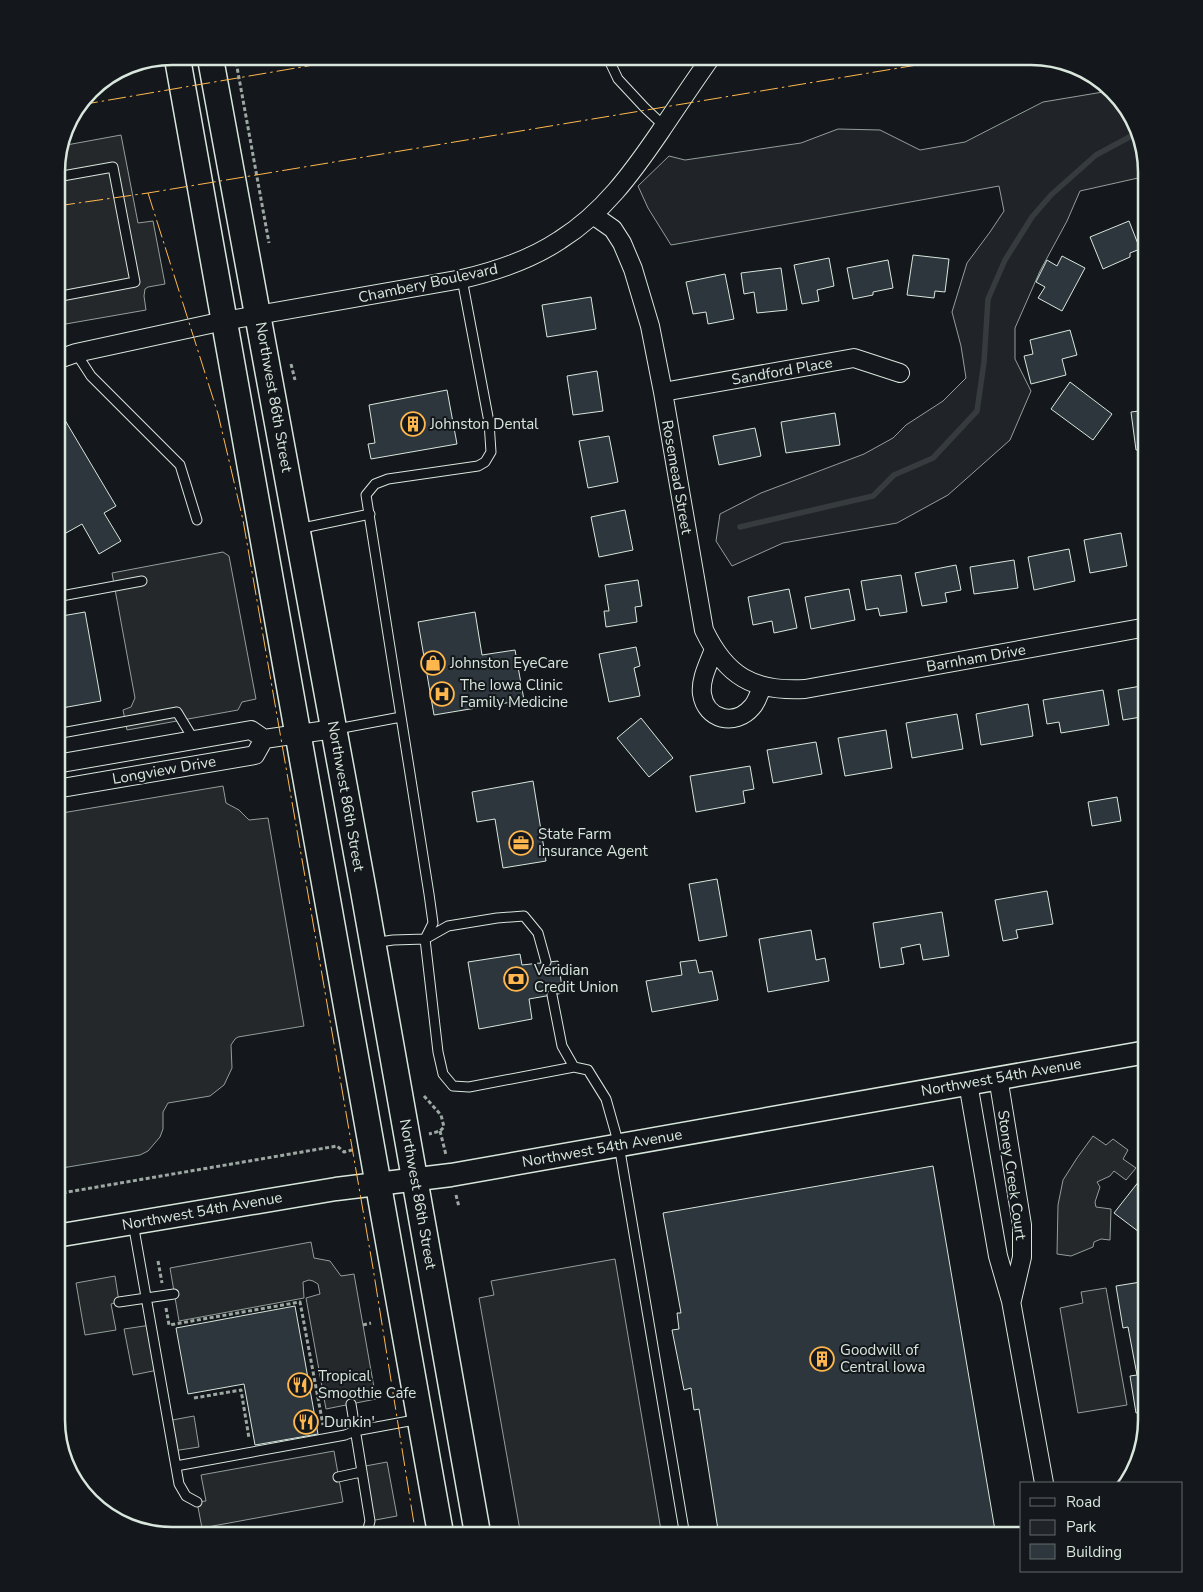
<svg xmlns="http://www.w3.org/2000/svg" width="1203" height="1592" viewBox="0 0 1203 1592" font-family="'Nunito Sans',sans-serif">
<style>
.green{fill:#202428;stroke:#939e99}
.parking{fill:#24282b;stroke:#939e99}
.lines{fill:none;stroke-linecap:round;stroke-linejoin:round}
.stream{stroke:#363b3e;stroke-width:5.5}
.building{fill:#2c363c;stroke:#d8e6dc}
.service-casing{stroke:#d8e6dc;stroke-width:11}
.minor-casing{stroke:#d8e6dc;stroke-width:20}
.tertiary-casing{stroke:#d8e6dc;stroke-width:25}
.secondary-casing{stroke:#d8e6dc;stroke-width:28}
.path{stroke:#9da8a2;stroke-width:3;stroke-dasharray:4 2.5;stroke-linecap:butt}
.service{stroke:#14181c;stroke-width:9}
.minor{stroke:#14181c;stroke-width:18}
.tertiary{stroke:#14181c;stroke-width:22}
.secondary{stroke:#14181c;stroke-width:25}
.power{stroke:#ffb74d;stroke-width:1;stroke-dasharray:18 4 2.5 4;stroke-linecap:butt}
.labels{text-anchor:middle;stroke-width:4;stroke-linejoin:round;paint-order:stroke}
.street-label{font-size:15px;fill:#d8e6dc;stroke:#14181c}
.poi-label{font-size:15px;fill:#d8e6dc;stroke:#14181c;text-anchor:start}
.rim{fill:none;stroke:#d8e6dc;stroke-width:2.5}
</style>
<rect width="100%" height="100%" fill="#14181c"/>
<path class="green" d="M1109 91 1127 108 1147 176 1080 191 1067 221 1040 271 1015 328V359L1031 391 1010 440 948 495 897 523 783 543 732 566 716 541 720 514 761 493 864 454 893 438 906 425 943 401 966 378 961 346 952 312 967 263 990 232 1004 211 999 186 671 245 648 208 638 186 669 156 685 160 801 143 838 129 880 130 920 150 965 142 1043 102Z"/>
<path class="parking" d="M121 135 138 223 153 221 165 284 148 287 145 289 144 296 146 310 60 325 56 311 57 164 61 146Z
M223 552 229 556 256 699 242 702 238 710 127 730 123 710 131 707 135 698 112 573Z
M223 786 226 803 239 810 249 820 268 818 304 1026 238 1037 235 1039 231 1045 232 1068 224 1085 210 1096 168 1103 163 1112V1129L160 1137 148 1151 140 1155 56 1169V814Z
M1093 1136 1106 1145 1113 1139 1128 1150 1123 1159 1136 1168 1126 1180 1114 1171 1110 1176 1097 1182 1100 1187 1095 1202 1096 1207 1111 1209 1110 1240 1101 1239 1094 1242 1093 1247 1071 1256 1057 1254 1058 1205 1063 1180 1077 1158Z
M311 1242 314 1258 330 1261 341 1276 354 1274 376 1399 326 1409 306 1298 320 1294 318 1284 313 1281 309 1280 303 1282 304 1298 179 1321 170 1268Z
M615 1259 662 1536H521L479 1298 494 1295 491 1281Z
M115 1276 119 1302 111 1304 116 1330 85 1335 76 1283Z
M1106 1288 1127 1405 1078 1413 1060 1308 1083 1303 1081 1292Z
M151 1325 158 1370 133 1375 124 1329Z
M194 1416 199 1447 173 1451 167 1421Z
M334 1451 343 1502 202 1528 197 1502 206 1501 201 1475Z
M387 1462 397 1516 370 1521 360 1467Z
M827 1528 829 1536H782Z"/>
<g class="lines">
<path class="stream" d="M740 527 873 496 894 475 933 458 977 411 984 362 988 299 1005 260 1032 217 1051 195 1096 155 1135 134"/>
</g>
<path class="building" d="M1129 221 1140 249 1130 253V257L1103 269 1090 237Z
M913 255 949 259 945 292 935 291 934 298 907 295Z
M1062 256 1085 268 1062 311 1038 298 1045 287 1036 282 1047 260 1057 266Z
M829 258 834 286 817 290 819 301 802 304 794 265Z
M888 260 893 288 873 292V295L853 299 847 268Z
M781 268 787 310 757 313 754 292 744 294 741 273Z
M725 274 734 319 708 324 706 312 693 314 686 282Z
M591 297 596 329 547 337 542 305Z
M1070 330 1077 355 1062 359 1066 375 1031 384 1024 356 1033 354 1030 340Z
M597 371 603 411 573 415 567 376Z
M1070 382 1112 414 1093 440 1051 409Z
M447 390 457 444 371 459 368 444 375 443 369 405Z
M56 405 116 506 104 513 121 541 99 554 82 524 66 533 56 517Z
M1147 410V448L1136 450 1131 412Z
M835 413 840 445 786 453 781 422Z
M755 428 761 456 719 465 713 436Z
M609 436 618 482 588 488 579 441Z
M625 510 633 550 599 557 591 517Z
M1121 533 1127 566 1090 573 1084 540Z
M1147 536V569H1144L1141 548H1144L1142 537Z
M1069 549 1075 581 1034 590 1028 557Z
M1014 560 1018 588 974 594 970 567Z
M956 565 961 590 945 593 947 602 922 606 915 573Z
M901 575 907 612 880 616 878 608 866 610 861 581Z
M638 580 642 606 635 607 637 622 606 627 604 611H609L605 585Z
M789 589 797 628 774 633 772 621 753 625 748 597Z
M849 589 855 620 811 629 805 597Z
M85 612 101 701 62 708 56 676V617Z
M475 612 482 655 515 650 524 700 434 715 418 622Z
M636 647 640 666 634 668 640 696 609 702 599 654Z
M1147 685V716L1123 720 1118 690Z
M1103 690 1109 725 1061 733 1059 722 1047 724 1043 700Z
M1028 704 1033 736 981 745 976 714Z
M957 714 963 749 912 758 906 723Z
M641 718 673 758 649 777 617 738Z
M886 730 892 768 845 776 838 738Z
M816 742 822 774 773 783 767 750Z
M750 766 754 789 743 791 745 803 696 812 690 776Z
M533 781 546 861 503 868 495 819 477 822 472 792Z
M1117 797 1121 821 1092 826 1088 802Z
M717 879 727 936 699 941 689 884Z
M1047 891 1053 924 1016 930 1018 938 1003 941 995 900Z
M1147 906V932L1142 907Z
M942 912 949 956 923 960 920 944 901 948 904 964 880 968 873 923Z
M811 930 816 960 825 958 829 981 768 992 759 939Z
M520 954 522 965 558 961 563 993 529 999 532 1019 479 1029 468 962Z
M696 960 699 973 712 971 718 1000 652 1012 646 981 682 975 680 962Z
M933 1166 996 1536H829L827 1528 782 1536H719L699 1409 694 1410 691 1388 684 1390 672 1330 679 1329 677 1313H681L663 1213Z
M1147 1171V1238L1114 1213Z
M1147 1281V1411L1136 1413 1130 1376 1137 1375 1128 1327 1123 1328 1116 1286Z
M295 1306 318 1434 255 1445 244 1384 188 1394 176 1328Z"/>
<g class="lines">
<g class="service-casing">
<path id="service" d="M607 56 618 79 645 108 664 126
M462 279 489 422 491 452 485 462 478 466 388 479 375 484 366 495 429 894 433 923 425 939 438 1052 443 1074 453 1086 469 1087 574 1067 588 1070 606 1099 619 1145 685 1536
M56 297 135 282 113 167 57 177
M76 353 91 376 180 465 197 520
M298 529 370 514
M56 597 142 581
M337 729 401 717
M56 734 177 712 194 740
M373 943 393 940 425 939 448 926 497 918 524 916 538 933 546 962
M552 995 562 1046 574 1067
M133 1223 179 1484 186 1496 197 1502
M119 1302 174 1294
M351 1404 370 1521 366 1536
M176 1466 345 1435 355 1431 420 1419
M338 1477 361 1472"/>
</g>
<g class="minor-casing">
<path id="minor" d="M593 215 613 229 622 243 633 269 650 326 663 392 704 630C726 676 753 692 805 689L1147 627
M56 360 76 353 224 321 462 279C497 271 530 260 560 240 603 213 632 173 660 132 677 107 694 81 712 56
M663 392 854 358 900 373
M714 649C709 663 700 679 702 694 706 720 735 727 752 707 757 702 759 693 762 687
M56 764 251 730 264 739 334 729
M56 789 255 755 264 739
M998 1077 1022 1225V1257L1012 1300
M968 1083 998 1256 1011 1301 1044 1483"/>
</g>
<g class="tertiary-casing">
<path id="tertiary" d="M56 1236 336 1189 451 1175 1147 1052"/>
</g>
<g class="secondary-casing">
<path id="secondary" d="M177 56 441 1536
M210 56C302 549 392 1042 478 1536"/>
</g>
<path class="path" d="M235 56 269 243
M291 364 295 380
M424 1096 441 1115 444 1127 440 1131 429 1134
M440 1131 446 1155
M56 1194 337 1146 344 1152 352 1150
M456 1195 459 1207
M158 1261 162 1283
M166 1308 169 1325 300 1302 323 1425
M363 1325 371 1323
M194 1398 241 1390 249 1438"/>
<use href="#service" class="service"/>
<use href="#minor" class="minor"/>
<use href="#tertiary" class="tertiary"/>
<use href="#secondary" class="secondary"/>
<path class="power" d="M80 105 366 56
M148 193 218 414 243 520 373 1268 416 1536
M57 206 148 193 971 56"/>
</g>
<defs>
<g id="building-ring" transform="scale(1.25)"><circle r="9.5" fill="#14181c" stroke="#ffb74d" stroke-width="1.5"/><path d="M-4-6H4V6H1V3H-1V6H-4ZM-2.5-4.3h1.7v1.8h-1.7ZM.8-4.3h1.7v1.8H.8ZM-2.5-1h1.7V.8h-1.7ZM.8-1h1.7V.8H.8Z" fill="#ffb74d"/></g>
<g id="shop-ring" transform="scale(1.25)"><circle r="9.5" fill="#14181c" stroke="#ffb74d" stroke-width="1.5"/><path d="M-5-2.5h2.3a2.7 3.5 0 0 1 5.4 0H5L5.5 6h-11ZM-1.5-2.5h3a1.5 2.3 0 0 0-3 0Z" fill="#ffb74d"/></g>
<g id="hospital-ring" transform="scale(1.25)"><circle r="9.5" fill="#14181c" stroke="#ffb74d" stroke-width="1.5"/><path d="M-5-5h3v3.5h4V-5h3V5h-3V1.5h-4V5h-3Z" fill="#ffb74d"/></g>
<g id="office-ring" transform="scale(1.25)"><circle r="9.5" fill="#14181c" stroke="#ffb74d" stroke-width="1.5"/><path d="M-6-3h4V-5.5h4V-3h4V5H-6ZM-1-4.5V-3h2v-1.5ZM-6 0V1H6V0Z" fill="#ffb74d"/></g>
<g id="bank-ring" transform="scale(1.25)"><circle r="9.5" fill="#14181c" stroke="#ffb74d" stroke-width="1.5"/><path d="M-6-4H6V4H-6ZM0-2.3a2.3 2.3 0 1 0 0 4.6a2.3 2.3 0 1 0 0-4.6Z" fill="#ffb74d"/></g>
<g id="restaurant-ring" transform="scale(1.25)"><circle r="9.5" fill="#14181c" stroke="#ffb74d" stroke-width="1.5"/><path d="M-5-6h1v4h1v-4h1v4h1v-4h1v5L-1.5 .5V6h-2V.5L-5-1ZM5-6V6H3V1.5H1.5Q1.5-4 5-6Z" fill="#ffb74d"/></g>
</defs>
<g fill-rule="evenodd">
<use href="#building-ring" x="413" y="424"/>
<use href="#shop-ring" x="433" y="663"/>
<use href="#hospital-ring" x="442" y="694"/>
<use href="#office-ring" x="521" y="843"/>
<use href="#bank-ring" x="516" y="979"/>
<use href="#building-ring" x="822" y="1359"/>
<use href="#restaurant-ring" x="300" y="1385"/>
<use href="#restaurant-ring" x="306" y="1422"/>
</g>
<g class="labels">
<g class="street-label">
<text transform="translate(428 283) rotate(-12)" y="5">Chambery Boulevard</text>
<text transform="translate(782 371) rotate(-10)" y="5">Sandford Place</text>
<text transform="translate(274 397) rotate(80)" y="5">Northwest 86th Street</text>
<text transform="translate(677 477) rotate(80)" y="5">Rosemead Street</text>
<text transform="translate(976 658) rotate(-10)" y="5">Barnham Drive</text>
<text transform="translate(164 770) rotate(-10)" y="5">Longview Drive</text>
<text transform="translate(346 796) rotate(80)" y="5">Northwest 86th Street</text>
<text transform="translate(1001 1077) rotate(-10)" y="5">Northwest 54th Avenue</text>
<text transform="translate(602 1148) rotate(-10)" y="5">Northwest 54th Avenue</text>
<text transform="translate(1012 1175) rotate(82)" y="5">Stoney Creek Court</text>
<text transform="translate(418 1194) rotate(80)" y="5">Northwest 86th Street</text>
<text transform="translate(202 1211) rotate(-10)" y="5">Northwest 54th Avenue</text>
</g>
<g class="poi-label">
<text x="430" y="429">Johnston Dental</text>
<text x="450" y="668">Johnston EyeCare</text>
<text x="460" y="690">The Iowa Clinic<tspan x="460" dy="17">Family Medicine</tspan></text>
<text x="538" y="839">State Farm<tspan x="538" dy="17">Insurance Agent</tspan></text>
<text x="534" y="975">Veridian<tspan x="534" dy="17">Credit Union</tspan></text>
<text x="840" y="1355">Goodwill of<tspan x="840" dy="17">Central Iowa</tspan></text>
<text x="318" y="1381">Tropical<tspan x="318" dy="17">Smoothie Cafe</tspan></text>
<text x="324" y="1427">Dunkin'</text>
</g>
</g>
<path d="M0 0H1203V1592H0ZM172 65H1031A107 107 0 0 1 1138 172V1420A107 107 0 0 1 1031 1527H172A107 107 0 0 1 65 1420V172A107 107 0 0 1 172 65Z" fill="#14181c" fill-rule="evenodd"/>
<path class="rim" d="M172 65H1031A107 107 0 0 1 1138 172V1420A107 107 0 0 1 1031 1527H172A107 107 0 0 1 65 1420V172A107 107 0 0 1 172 65Z"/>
<rect x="1020" y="1482" width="162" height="90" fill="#14181c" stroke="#626a69"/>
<rect x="1030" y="1498" width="25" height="8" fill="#14181c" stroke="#626a69"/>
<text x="1066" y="1507" font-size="15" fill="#d8e6dc">Road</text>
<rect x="1030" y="1520" width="25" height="15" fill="#202428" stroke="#626a69"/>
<text x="1066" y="1532" font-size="15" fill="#d8e6dc">Park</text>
<rect x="1030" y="1544" width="25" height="15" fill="#2c363c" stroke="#626a69"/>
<text x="1066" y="1557" font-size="15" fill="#d8e6dc">Building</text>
</svg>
